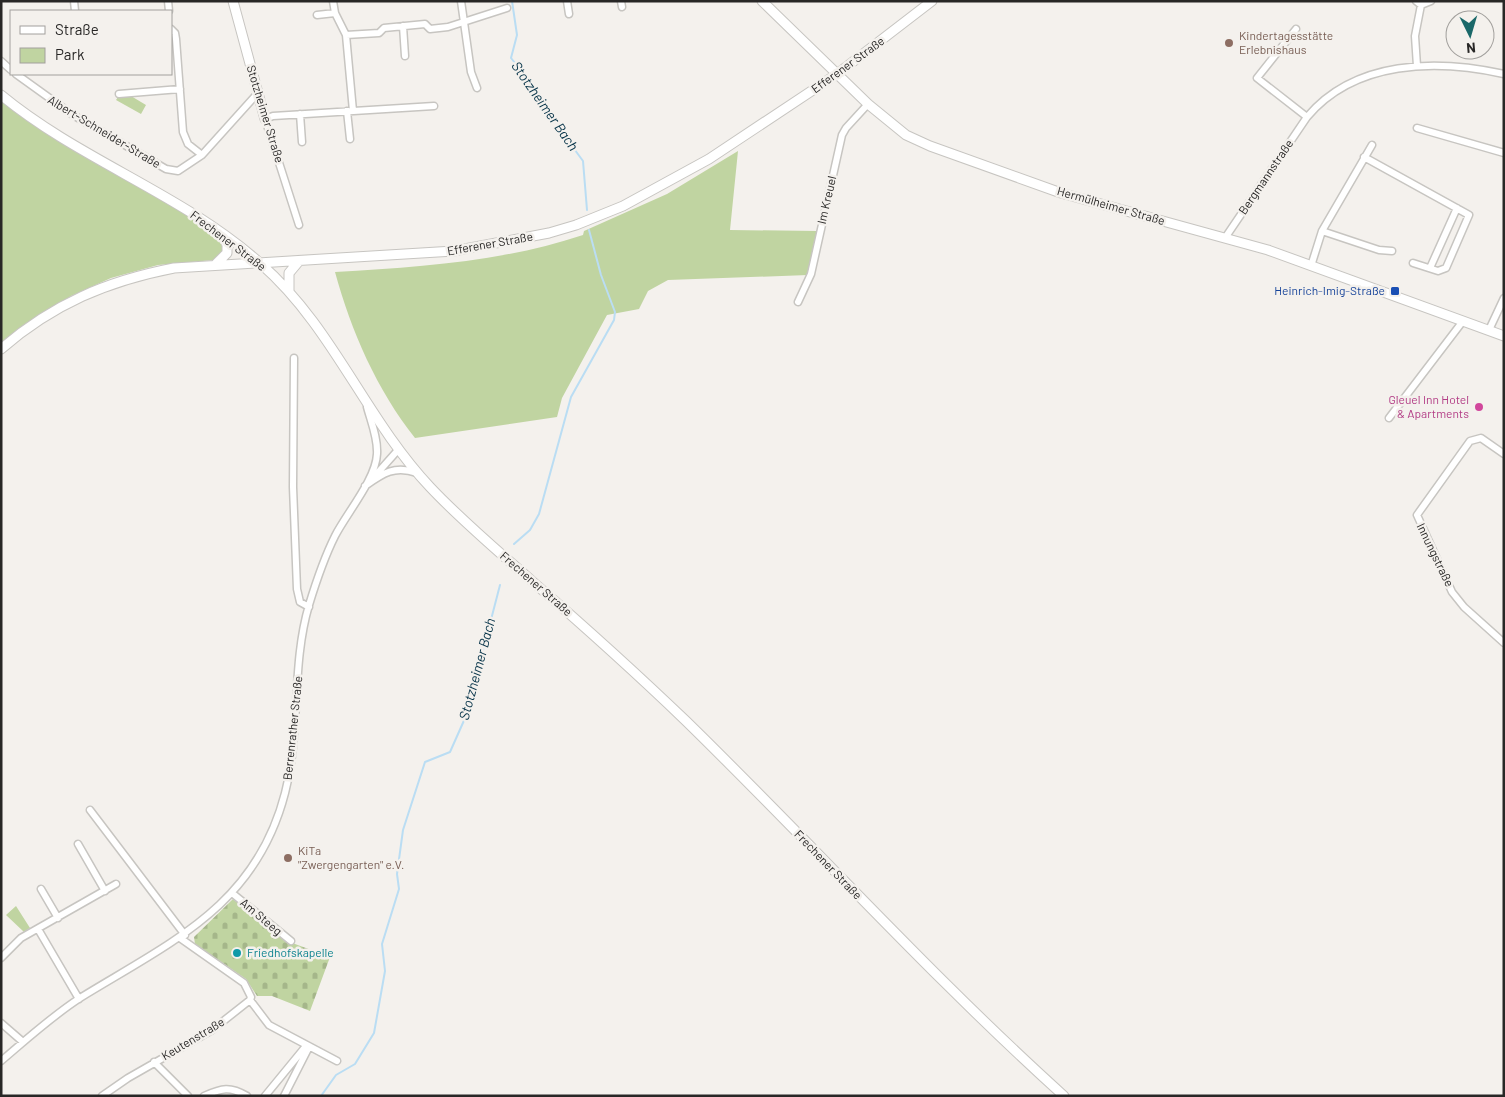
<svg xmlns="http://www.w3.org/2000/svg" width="1505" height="1097" viewBox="0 0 1505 1097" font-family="Barlow,sans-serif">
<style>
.green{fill:#c0d4a1}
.cemetery{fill:url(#cemetery-stones)}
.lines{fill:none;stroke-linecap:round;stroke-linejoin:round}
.stream{stroke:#baddf3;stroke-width:2}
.street-casing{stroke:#c7c5c1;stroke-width:9}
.secondary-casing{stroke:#c7c5c1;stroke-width:11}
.street{stroke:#fff;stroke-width:6}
.secondary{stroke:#fff;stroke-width:9}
.education-dot{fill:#8d6e63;stroke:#f4f1ed;stroke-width:2}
.transit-dot{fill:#1a4fb4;stroke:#f4f1ed;stroke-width:2}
.hotel-dot{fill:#d1479c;stroke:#f4f1ed;stroke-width:2}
.culture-dot{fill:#0f9aa8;stroke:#f4f1ed;stroke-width:2}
.labels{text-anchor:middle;stroke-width:5;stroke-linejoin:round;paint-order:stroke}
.education-label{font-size:12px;fill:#785e54;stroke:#f4f1ed;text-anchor:start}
.street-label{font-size:12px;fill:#282726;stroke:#f4f1ed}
.transit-label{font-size:12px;fill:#164399;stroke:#f4f1ed;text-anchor:end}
.hotel-label{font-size:12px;fill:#b23c85;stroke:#f4f1ed;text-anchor:end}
.culture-label{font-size:12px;fill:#0d838f;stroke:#f4f1ed;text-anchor:start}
.water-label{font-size:14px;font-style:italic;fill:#073449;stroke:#f4f1ed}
</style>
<defs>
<pattern id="cemetery-stones" width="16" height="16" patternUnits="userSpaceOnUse" patternTransform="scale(1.25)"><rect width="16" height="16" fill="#c0d4a1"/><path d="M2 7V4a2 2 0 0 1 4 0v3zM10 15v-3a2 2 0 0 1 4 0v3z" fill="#a5b68a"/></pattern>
</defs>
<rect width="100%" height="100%" fill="#f4f1ed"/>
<path class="green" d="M131 96 146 105 141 114 116 100 118 97Z
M1 101 41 130 180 210 218 237 224 251 214 260 158 265 111 278 71 296 25 324 1 343Z
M738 151 730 230 817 231 808 275 668 280 648 291 639 309 607 315 562 398 557 417 415 438C377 390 351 331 335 272 419 267 502 262 583 235L584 231 667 194Z
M16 906 30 928 24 932 6 915Z"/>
<path class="cemetery" d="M233 899 287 941 330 957 310 1011 272 996H257L246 979 195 944 194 937Z"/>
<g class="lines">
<path class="stream" d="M512 1 517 35 511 58 543 98 561 131 583 161 587 210
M514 544 530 530 539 514 571 397 614 320 615 312 601 275 589 230
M321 1096 336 1075 355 1064 374 1033 385 971 382 944 399 889 397 874 403 830 425 762 450 752 466 716 500 585"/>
<g class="street-casing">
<path id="street" d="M74 1 75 11
M168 1 169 11
M333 1 335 13 346 35
M461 1 471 72 477 88
M567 1 569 14
M621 1 622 7
M1416 1 1421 5 1431 1
M317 15 335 13
M403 26 405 56
M171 29 175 33 176 39 183 132 188 144 202 155
M1296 29 1257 78 1307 117
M1 61 11 70
M1417 66 1415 36 1421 5
M16 74 73 115 166 169 178 171 202 155 257 94
M119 94 180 89
M347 111 350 139
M353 111 346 35 379 33 384 28 425 24 430 29 448 27 507 8
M300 114 302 142
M1417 128 1504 153
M1364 157 1469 215 1446 268 1438 271 1413 263
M299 225 265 119 273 116 434 106
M1322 231 1379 250 1392 251
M1225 238 1307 117C1355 60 1436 59 1504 74
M1311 266 1322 231 1372 145
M1430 268 1457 208
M798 302 811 274 842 135 846 128 868 104
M1489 330 1504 298
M294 358 293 487 297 589 300 602 309 607
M1389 418 1463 321
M1504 454 1481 438 1470 441 1417 515 1452 592 1464 607 1504 643
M374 477 398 450
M365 486C383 473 395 465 417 473
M90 810 185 935
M78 844 105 891
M41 889 58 918
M232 893 291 941
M38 929 79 999
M1 958 21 938 116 884
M250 1000 269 1025 337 1061
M1 1023 23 1042
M1 1061C27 1039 52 1016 80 998 171 942 256 906 285 793 301 732 291 666 309 605 316 582 324 558 335 536 346 514 376 479 377 454 378 438 371 422 367 407
M154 1062 188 1096
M102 1096 128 1078 212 1030 250 1000 251 997 244 983 180 938
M204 1096C222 1088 230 1086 247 1096
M265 1096 306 1046
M284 1096 309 1047"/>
</g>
<g class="secondary-casing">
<path id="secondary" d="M233 1 265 119
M762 1 868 104 906 135 930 146 1061 193 1268 250 1504 336
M1 95C81 161 183 194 261 264 333 327 365 418 430 487 462 521 498 551 533 582 585 627 636 673 686 721 813 845 932 977 1064 1096
M215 265 227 253V245L223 235
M289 291V273L299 261
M1 349C53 304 107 281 174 268L454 251 549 233 576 225 623 206 709 159 837 74 932 1"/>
</g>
<use href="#street" class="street"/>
<use href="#secondary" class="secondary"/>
</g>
<g class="education-dot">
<circle cx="1229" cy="43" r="5"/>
<circle cx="288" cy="858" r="5"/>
</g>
<rect class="transit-dot" x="1390" y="286" width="10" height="10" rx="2.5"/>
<circle class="hotel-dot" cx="1479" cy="407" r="5"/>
<circle class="culture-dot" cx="237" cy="953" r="5"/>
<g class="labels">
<g class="education-label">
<text x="1239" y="40">Kindertagesstätte<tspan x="1239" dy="14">Erlebnishaus</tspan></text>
<text x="298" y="855">KiTa<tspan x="298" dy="14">"Zwergengarten" e.V.</tspan></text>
</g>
<g class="street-label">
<text transform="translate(848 65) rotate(-36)" y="4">Efferener Straße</text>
<text transform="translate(265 114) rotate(73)" y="4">Stotzheimer Straße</text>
<text transform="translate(104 132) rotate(31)" y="4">Albert-Schneider-Straße</text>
<text transform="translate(1266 177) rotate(-56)" y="4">Bergmannstraße</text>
<text transform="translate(827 200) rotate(-77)" y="4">Im Kreuel</text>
<text transform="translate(1111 206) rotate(16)" y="4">Hermülheimer Straße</text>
<text transform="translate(228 241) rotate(37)" y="4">Frechener Straße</text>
<text transform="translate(490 244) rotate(-10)" y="4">Efferener Straße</text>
<text transform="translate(1435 555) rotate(64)" y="4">Innungstraße</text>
<text transform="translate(536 584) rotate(41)" y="4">Frechener Straße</text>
<text transform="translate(293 728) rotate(-84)" y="4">Berrenrather Straße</text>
<text transform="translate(828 865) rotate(46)" y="4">Frechener Straße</text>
<text transform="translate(261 917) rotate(40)" y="4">Am Steeg</text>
<text transform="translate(193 1039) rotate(-31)" y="4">Keutenstraße</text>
</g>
<g class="transit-label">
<text x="1385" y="295">Heinrich-Imig-Straße</text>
</g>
<g class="hotel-label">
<text x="1469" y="404">Gleuel Inn Hotel<tspan x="1469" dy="14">&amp; Apartments</tspan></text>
</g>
<g class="culture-label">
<text x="247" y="957">Friedhofskapelle</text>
</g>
<g class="water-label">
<text transform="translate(545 106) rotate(55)" y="5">Stotzheimer Bach</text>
<text transform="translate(477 669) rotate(-75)" y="5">Stotzheimer Bach</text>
</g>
</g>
<rect width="1505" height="1097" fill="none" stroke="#282726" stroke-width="5"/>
<rect x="10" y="10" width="162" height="65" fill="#f4f1ed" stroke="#a2a09d"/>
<rect x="20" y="26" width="25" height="8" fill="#ffffff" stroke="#a2a09d"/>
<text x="55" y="35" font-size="15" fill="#282726">Straße</text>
<rect x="20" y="48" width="25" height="15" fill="#c0d4a1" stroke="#a2a09d"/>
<text x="55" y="60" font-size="15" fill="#282726">Park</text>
<g transform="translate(1470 35) rotate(175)"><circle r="24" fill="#f4f1ed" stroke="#a2a09d"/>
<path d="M0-4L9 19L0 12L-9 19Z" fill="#1a6869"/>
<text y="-8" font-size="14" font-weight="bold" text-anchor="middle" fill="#282726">N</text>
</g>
</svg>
